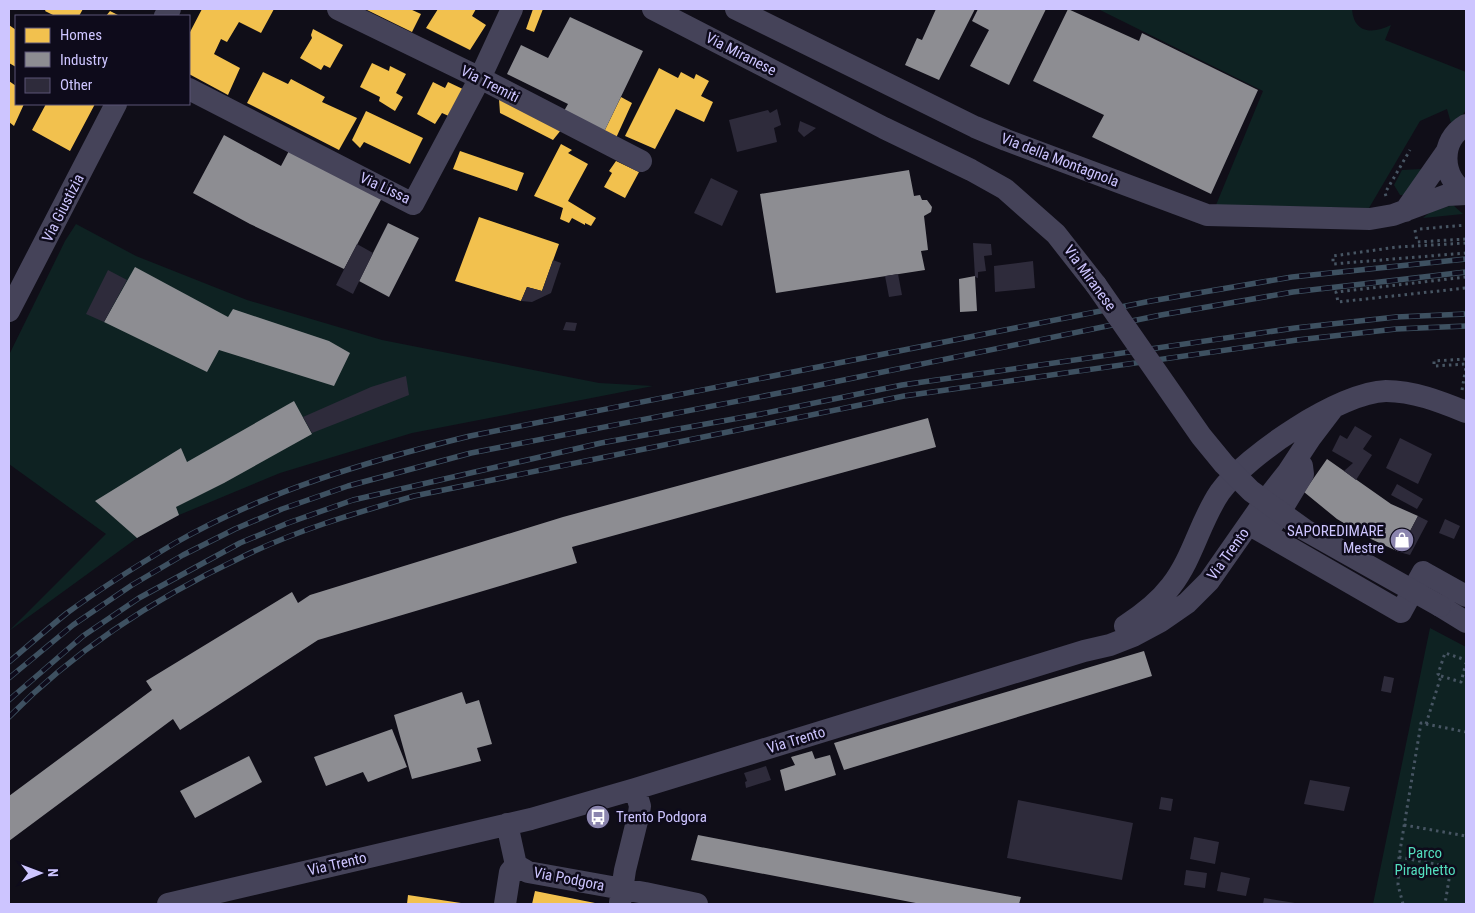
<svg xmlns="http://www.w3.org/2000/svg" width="1475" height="913" viewBox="0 0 1475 913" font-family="'Roboto Condensed',sans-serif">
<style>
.green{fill:#0e2222}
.homes{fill:#f2c14e}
.industry{fill:#8d8d92}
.building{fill:#2e2b3b}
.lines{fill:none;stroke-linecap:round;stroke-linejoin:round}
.path{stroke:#475563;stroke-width:3;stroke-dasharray:2.5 4;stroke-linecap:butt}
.minor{stroke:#454359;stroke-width:22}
.rail-casing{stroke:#3e5161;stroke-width:5.5}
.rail{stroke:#0e0b1b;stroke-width:4;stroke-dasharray:11;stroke-linecap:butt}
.minor-bridge{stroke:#454359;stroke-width:22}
.labels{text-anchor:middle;stroke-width:5;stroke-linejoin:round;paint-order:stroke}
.street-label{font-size:15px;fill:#cdc5ff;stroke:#0e0b1b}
.poi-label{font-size:15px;fill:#cdc5ff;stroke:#0e0b1b;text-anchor:end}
.park-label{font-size:15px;fill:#53ddbd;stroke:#0e0b1b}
</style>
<rect width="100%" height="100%" fill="#100e18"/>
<path class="green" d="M1098 9H1352C1354 34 1373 34 1391 25L1385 40 1466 72V110L1459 120 1451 123 1447 109 1420 121 1369 208 1216 205 1263 91Z
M1422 169 1404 195H1400L1394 185 1402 170Z
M1453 205 1463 214 1423 218 1430 212Z
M76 224 136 256 247 300 382 340 599 383 653 386 412 433 280 473 179 515 137 538 9 631 106 534 9 464V355L65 241Z
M1430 628 1466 647V904H1373Z"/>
<path class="homes" d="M46 9H83L79 16H55L45 11Z
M202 9H274L261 33 239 22 227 42 221 39 214 54 240 68 228 95 189 74V34Z
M365 9H410L421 14 412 32Z
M438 9H476L472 16 486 25 470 50 426 28Z
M533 9H543L534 32 526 29Z
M110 11 120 16H106Z
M9 25 16 30V67L9 63Z
M313 29 343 45 330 68 324 65 321 70 300 58 312 38 311 35Z
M372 63 389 71 390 66 406 74 396 93 403 97 395 111 379 101 380 97 360 87Z
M659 68 678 78 681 72 694 79 696 74 709 81 701 96 713 102 704 122 676 109 655 149 625 136Z
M263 72 288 84 291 79 325 97 322 102 357 118 339 150 247 103Z
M9 81 16 86V104H24L14 126 9 122Z
M433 82 445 88 448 82 467 91 453 118 442 113 435 124 417 114Z
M621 97 632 103 616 138 604 132Z
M499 99 561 130 553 140 500 113Z
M46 104H95L70 151 32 130Z
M366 111 423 138 410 164 364 142 360 148 352 140Z
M561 144 572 150 568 153 588 164 568 201 596 218 591 226 585 223V225L572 218 569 223 560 219 563 208 534 196Z
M460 151 524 173 517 191 453 169Z
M616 161 639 172 625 198 604 187 612 173 609 171Z
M479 217 559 244 542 291 527 287 521 301 455 281Z
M535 891 595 903V904H532Z
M408 895 461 903V904H407Z"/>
<path class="industry" d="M936 9H975L939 80 905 65 917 38 922 40Z
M978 9H1046L1009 85 970 66 989 30 972 21Z
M1068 9 1139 41 1142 33 1258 90 1211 194 1092 137 1104 115 1033 81Z
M570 17 643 51 604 132 564 111 568 104 507 74 521 45 548 58Z
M224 135 281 166 291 147 384 194 344 269 250 224 193 193Z
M909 170 914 196 920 195 922 200H927L932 207 931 212 924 216 928 250 921 251 925 270 776 293 760 194Z
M388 223 419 238 389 297 359 281Z
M135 267 228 317 233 309 329 341 350 353 334 386 219 350 207 372 104 322Z
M975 276 977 311 960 312 959 279Z
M294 401 312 434 224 483 176 507 179 515 137 538 95 501 181 448 187 462Z
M928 418 936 447 572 547 577 563 318 640 180 730 173 719 9 841V796L152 690 146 681 292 592 298 603 310 595 563 517Z
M1327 459 1391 504 1418 516 1399 552 1371 539 1337 519 1304 492Z
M1144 651 1152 676 844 770 834 743Z
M462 692 466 704 479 700 492 744 477 748 481 761 412 779 394 715Z
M392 729 407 767 368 782 363 772 326 786 314 757Z
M812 751 815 759 830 755 836 775 785 791 780 770 795 765 791 757Z
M249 756 262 782 195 818 180 791Z
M698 835 1021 897 1019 904H921L691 860Z"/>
<path class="building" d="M777 109 781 125 774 128 777 142 737 152 729 120 768 110 770 113Z
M800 121 816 128 804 137 798 131Z
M711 178 738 191 722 226 694 213Z
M973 243 991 244 992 255 984 256 986 271 978 272V278L975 277Z
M357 244 373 253 353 294 336 285Z
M553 260 561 263 551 293 532 302 521 301 527 287 542 291Z
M1033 261 1035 288 995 292 994 266Z
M108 270 127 280 104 322 86 314Z
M898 274 902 295 889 297 885 276Z
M566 322 577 323 575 331 563 330Z
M406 376 409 395 312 433 303 417 371 387Z
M1355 426 1372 436 1363 449 1372 455 1356 480 1344 471 1353 463 1332 451 1340 435 1347 439Z
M1400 438 1432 454 1418 484 1386 468Z
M1397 484 1423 499 1417 509 1391 495Z
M1418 516 1428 521 1410 555 1399 552Z
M1445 519 1460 526 1454 539 1439 533Z
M1384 676 1394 678 1391 693 1381 691Z
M766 766 771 780 746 788 745 782 747 781 744 773Z
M1310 780 1350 787 1344 811 1304 804Z
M1161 797 1173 799 1171 811 1159 809Z
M1018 800 1133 823 1122 880 1007 858Z
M1194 837 1219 842 1215 864 1190 859Z
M1186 870 1207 873 1205 888 1184 885Z
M1221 872 1250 878 1246 896 1217 891Z
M1264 898 1295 903V904H1263Z"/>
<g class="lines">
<path class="path" d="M1386 196 1385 193 1410 150
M1420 229 1466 225
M1415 230 1417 242 1466 239
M1466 243 1397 247 1333 256V264L1466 253
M1466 277 1336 292 1338 302 1466 288
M1466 359 1434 361V366L1466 364
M1462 390 1466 367
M1441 676 1461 682 1466 663
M1426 724 1441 676 1438 674 1445 653 1466 660
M1404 825 1466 836
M1399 857 1451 867 1445 904
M1403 904 1398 885 1399 857 1421 723 1466 732"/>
<path class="minor" d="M338 9 480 78 641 161
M653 9 884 128 971 170 1005 189 1056 234 1096 285
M736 9 975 127 1006 140 1207 215 1370 219 1393 215 1447 195 1466 194
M165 16 170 9
M189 89 413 204 480 78 512 9
M1466 125C1439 141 1441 177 1466 193
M1405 211 1447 151
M9 311 116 104
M1250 525 1401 612 1423 572 1466 596
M1271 527 1303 474 1302 466
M1440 606 1466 622
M1125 626C1142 615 1158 603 1171 586 1193 558 1200 521 1220 492 1247 455 1340 392 1386 391 1414 391 1441 402 1466 412
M507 824 516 865
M516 865 528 872 645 893 697 904
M620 903 625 870 639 813 640 806 635 789
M168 904 531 819 635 789 1084 651 1110 645 1133 636 1161 621 1187 603 1209 581 1262 505 1288 472 1311 437 1333 408
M505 904 510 872 516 865"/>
<g class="rail-casing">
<path id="rail" d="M9 662C28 646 47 629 67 613 101 588 138 565 175 543 266 491 368 461 470 436L1151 301 1292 277 1466 259
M9 678 73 625 132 585 183 555 235 529 282 509 348 486 471 453 795 390 1161 315 1293 292 1466 272
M9 700 83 636 139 598 240 543 288 523 353 500 601 443 761 414 902 385 1295 328 1396 317 1466 314
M9 717C75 650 157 597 242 557 297 530 356 513 414 496L904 396 1297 340 1396 329 1466 326"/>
</g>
<use href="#rail" class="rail"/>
<path class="minor-bridge" d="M1096 285 1201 436 1224 464 1251 491 1305 530 1440 606"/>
</g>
<defs>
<g id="shop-disc" transform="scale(1.25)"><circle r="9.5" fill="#8b85ae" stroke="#0e0b1b"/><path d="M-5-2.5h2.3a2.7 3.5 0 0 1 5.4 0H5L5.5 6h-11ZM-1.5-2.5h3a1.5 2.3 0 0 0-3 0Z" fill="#fff"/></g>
<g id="bus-disc" transform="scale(1.25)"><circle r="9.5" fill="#8b85ae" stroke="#0e0b1b"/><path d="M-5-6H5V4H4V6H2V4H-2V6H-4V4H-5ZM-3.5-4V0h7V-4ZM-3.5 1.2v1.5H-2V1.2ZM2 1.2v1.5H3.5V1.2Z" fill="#fff"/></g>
</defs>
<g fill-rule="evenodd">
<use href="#shop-disc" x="1402" y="540"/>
<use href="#bus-disc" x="598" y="817"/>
</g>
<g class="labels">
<g class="street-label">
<text transform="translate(741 54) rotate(27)" y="5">Via Miranese</text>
<text transform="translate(490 84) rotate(27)" y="5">Via Tremiti</text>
<text transform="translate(1060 160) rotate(21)" y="5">Via della Montagnola</text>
<text transform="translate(385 188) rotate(25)" y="5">Via Lissa</text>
<text transform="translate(63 208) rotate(-63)" y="5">Via Giustizia</text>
<text transform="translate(1090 278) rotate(54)" y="5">Via Miranese</text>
<text transform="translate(1228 554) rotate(-54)" y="5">Via Trento</text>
<text transform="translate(796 740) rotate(-17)" y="5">Via Trento</text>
<text transform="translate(337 864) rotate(-13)" y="5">Via Trento</text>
<text transform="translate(569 879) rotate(11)" y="5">Via Podgora</text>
</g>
<g class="poi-label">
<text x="1384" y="536">SAPOREDIMARE<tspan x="1384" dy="17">Mestre</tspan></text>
<text x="616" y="822" text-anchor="start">Trento Podgora</text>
</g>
<g class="park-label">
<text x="1425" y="858">Parco<tspan x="1425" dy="17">Piraghetto</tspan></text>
</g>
</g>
<rect width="1475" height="913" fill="none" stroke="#cdc5ff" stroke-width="20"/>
<rect x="15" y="15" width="175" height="90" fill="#0e0b1b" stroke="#5a5576"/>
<rect x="25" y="28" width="25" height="15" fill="#f2c14e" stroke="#5a5576"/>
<text x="60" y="40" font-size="15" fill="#cdc5ff">Homes</text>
<rect x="25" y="52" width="25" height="15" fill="#8d8d92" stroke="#5a5576"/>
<text x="60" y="65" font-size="15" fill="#cdc5ff">Industry</text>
<rect x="25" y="78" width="25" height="15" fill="#2e2b3b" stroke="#5a5576"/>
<text x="60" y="90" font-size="15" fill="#cdc5ff">Other</text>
<g transform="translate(40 873) rotate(89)" stroke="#0e0b1b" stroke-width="4" paint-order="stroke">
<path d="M0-4L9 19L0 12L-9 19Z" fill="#cdc5ff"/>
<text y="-8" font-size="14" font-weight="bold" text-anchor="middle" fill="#cdc5ff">N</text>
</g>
</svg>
